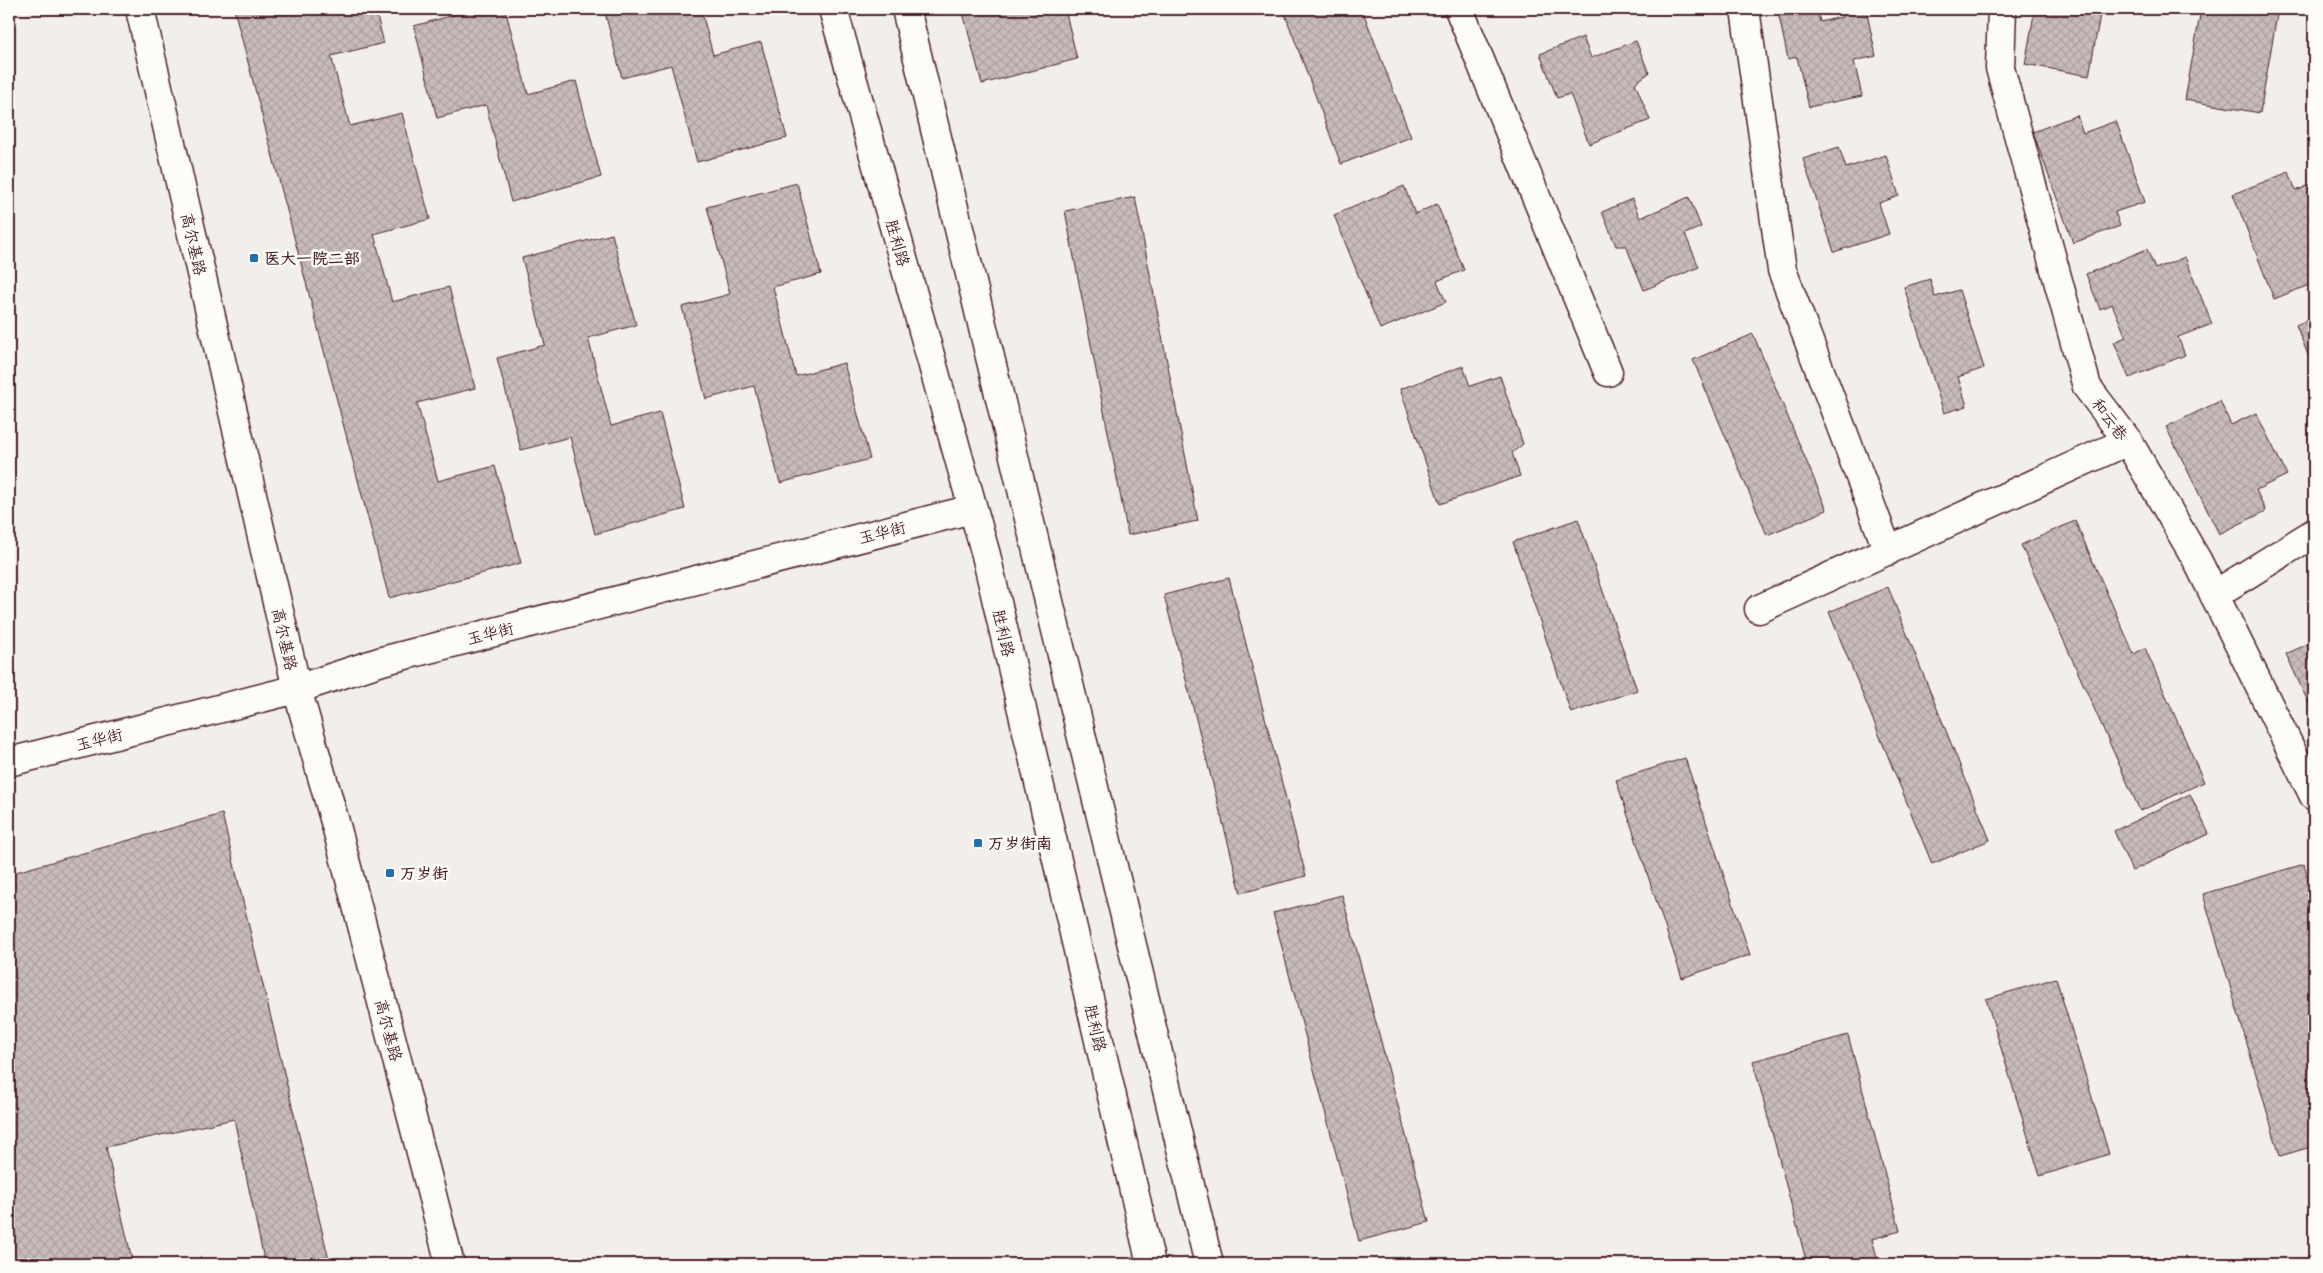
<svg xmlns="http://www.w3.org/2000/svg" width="2323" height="1273" viewBox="0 0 2323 1273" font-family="'Playpen Sans','LXGW WenKai TC',sans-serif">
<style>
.building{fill:url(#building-cross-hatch);stroke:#4a1f2b}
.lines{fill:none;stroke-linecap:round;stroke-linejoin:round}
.street-casing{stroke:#4a1f2b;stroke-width:31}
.primary-casing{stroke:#4a1f2b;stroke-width:31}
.street{stroke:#fdfcf7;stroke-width:28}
.primary{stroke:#fdfcf7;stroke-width:28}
.poi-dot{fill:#1f6fb2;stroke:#fdfcf7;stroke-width:2}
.labels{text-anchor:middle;stroke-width:5;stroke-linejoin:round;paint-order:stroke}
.street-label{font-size:16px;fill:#4a1f2b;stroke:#fdfcf7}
.poi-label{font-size:16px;font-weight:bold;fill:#4a1f2b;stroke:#fdfcf7;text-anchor:start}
</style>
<defs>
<pattern id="building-cross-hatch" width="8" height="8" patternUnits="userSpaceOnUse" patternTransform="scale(1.25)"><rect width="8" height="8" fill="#c8bbbb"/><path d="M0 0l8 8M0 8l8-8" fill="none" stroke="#ada0a1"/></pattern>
</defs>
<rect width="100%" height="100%" fill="#f2efeb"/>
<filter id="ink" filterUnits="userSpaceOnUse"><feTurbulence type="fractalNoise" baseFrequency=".02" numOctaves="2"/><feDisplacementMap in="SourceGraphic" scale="10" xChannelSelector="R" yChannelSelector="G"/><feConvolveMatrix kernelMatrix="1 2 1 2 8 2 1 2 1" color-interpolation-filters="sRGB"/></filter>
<g filter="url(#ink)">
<path class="building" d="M234 9H375L384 43 331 56 350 126 402 113 430 219 374 234 392 302 449 287 475 388 417 403 438 481 495 466 521 563 389 598Z
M460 9H505L528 94 576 81 601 177 511 202 486 105 437 118 414 26 461 13Z
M604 9H701L713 55 761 42 787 138 697 162 671 65 622 78Z
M962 9H1065L1077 59 982 84Z
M1283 9H1362L1411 137 1341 164Z
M1817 9 1820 22 1842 17 1840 9H1866L1876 56 1854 61 1862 96 1809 107 1797 57 1788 59 1779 16Z
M2035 9H2101L2089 76 2025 64Z
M2201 9H2278L2260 113 2185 100Z
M1583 37 1591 58 1636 41 1649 73 1635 83 1650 120 1589 144 1570 94 1557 98 1540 54Z
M2077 115 2083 133 2116 121 2145 202 2115 212 2120 226 2073 243 2033 132Z
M1839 147 1846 168 1886 155 1899 196 1879 203 1889 234 1834 252 1803 159Z
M2289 172 2296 191 2314 183V283L2274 299 2233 194Z
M797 183 821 274 773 287 796 376 844 363 870 459 780 483 754 386 706 399 682 307 730 294 707 207Z
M1404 186 1415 214 1437 204 1464 270 1437 281 1446 302 1380 329 1334 215Z
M1135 197 1198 521 1128 535 1065 211Z
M1689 197 1701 227 1685 234 1699 267 1644 290 1626 246H1616L1602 212 1632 199 1640 218Z
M612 234 636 325 588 338 611 426 660 413 685 509 595 534 570 437 521 450 497 358 545 345 522 258Z
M2147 249 2155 269 2185 257 2212 324 2178 337 2185 355 2129 378 2114 342 2126 337 2112 304 2100 309 2086 274Z
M1930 279 1935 297 1959 290 1984 368 1958 377 1967 406 1944 413 1904 287Z
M2314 317V370L2296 325Z
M1753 334 1827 510 1767 535 1693 360Z
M1463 366 1470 386 1500 376 1523 444 1512 453 1520 476 1440 504 1400 389Z
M2220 401 2231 425 2256 413 2287 475 2256 490 2266 511 2219 534 2166 427Z
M1578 519 1637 690 1571 713 1513 542Z
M2075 521 2134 654 2145 648 2204 782 2140 811 2021 545Z
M1229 578 1306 876 1241 893 1164 595Z
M1888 587 1990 840 1932 864 1829 612Z
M2314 641V715L2286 654Z
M1685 758 1750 955 1682 978 1616 780Z
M2190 794 2209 834 2132 871 2114 831Z
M222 814 330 1264H265L234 1119 106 1147 133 1264H9V874Z
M2304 864 2314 900V1146L2280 1156 2203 894Z
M1342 895 1429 1222 1359 1241 1273 913Z
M2056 978 2109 1154 2040 1176 1986 999Z
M1848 1035 1900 1231 1872 1239 1879 1264H1807L1753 1061Z"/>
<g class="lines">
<g class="street-casing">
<path id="street" d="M1459 9 1608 372
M1745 9 1782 270 1888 551
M2002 9 2000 68 2087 387 2128 441 2197 560 2314 796
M2214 595 2314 533
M1759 609 2128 441
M9 762 297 689 382 661 972 509"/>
</g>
<g class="primary-casing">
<path id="primary" d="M140 9 297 689 337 829 450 1264
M833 9 986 555 1151 1264
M906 9 1209 1264"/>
</g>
<use href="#street" class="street"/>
<use href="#primary" class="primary"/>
</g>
</g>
<g class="poi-dot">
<rect x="249" y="253" width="10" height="10" rx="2.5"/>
<rect x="973" y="838" width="10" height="10" rx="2.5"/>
<rect x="385" y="868" width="10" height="10" rx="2.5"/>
</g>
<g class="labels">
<g class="street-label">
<text transform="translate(898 243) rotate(74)" y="6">胜利路</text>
<text transform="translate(194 244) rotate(77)" y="6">高尔基路</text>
<text transform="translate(2110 419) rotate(53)" y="6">和云巷</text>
<text transform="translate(882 532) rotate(-14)" y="6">玉华街</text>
<text transform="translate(490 633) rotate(-14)" y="6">玉华街</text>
<text transform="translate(1004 633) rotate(77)" y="6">胜利路</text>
<text transform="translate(285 639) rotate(77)" y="6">高尔基路</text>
<text transform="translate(99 739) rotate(-14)" y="6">玉华街</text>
<text transform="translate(1096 1028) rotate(77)" y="6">胜利路</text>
<text transform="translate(389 1030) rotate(75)" y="6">高尔基路</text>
</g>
<g class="poi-label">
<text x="264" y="264">医大一院二部</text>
<text x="988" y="849">万岁街南</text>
<text x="400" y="879">万岁街</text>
</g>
</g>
<rect width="2323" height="1273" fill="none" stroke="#fdfcf7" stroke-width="30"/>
<rect x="15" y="15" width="2293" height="1243" fill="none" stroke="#4a1f2b" stroke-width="2" filter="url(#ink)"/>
</svg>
